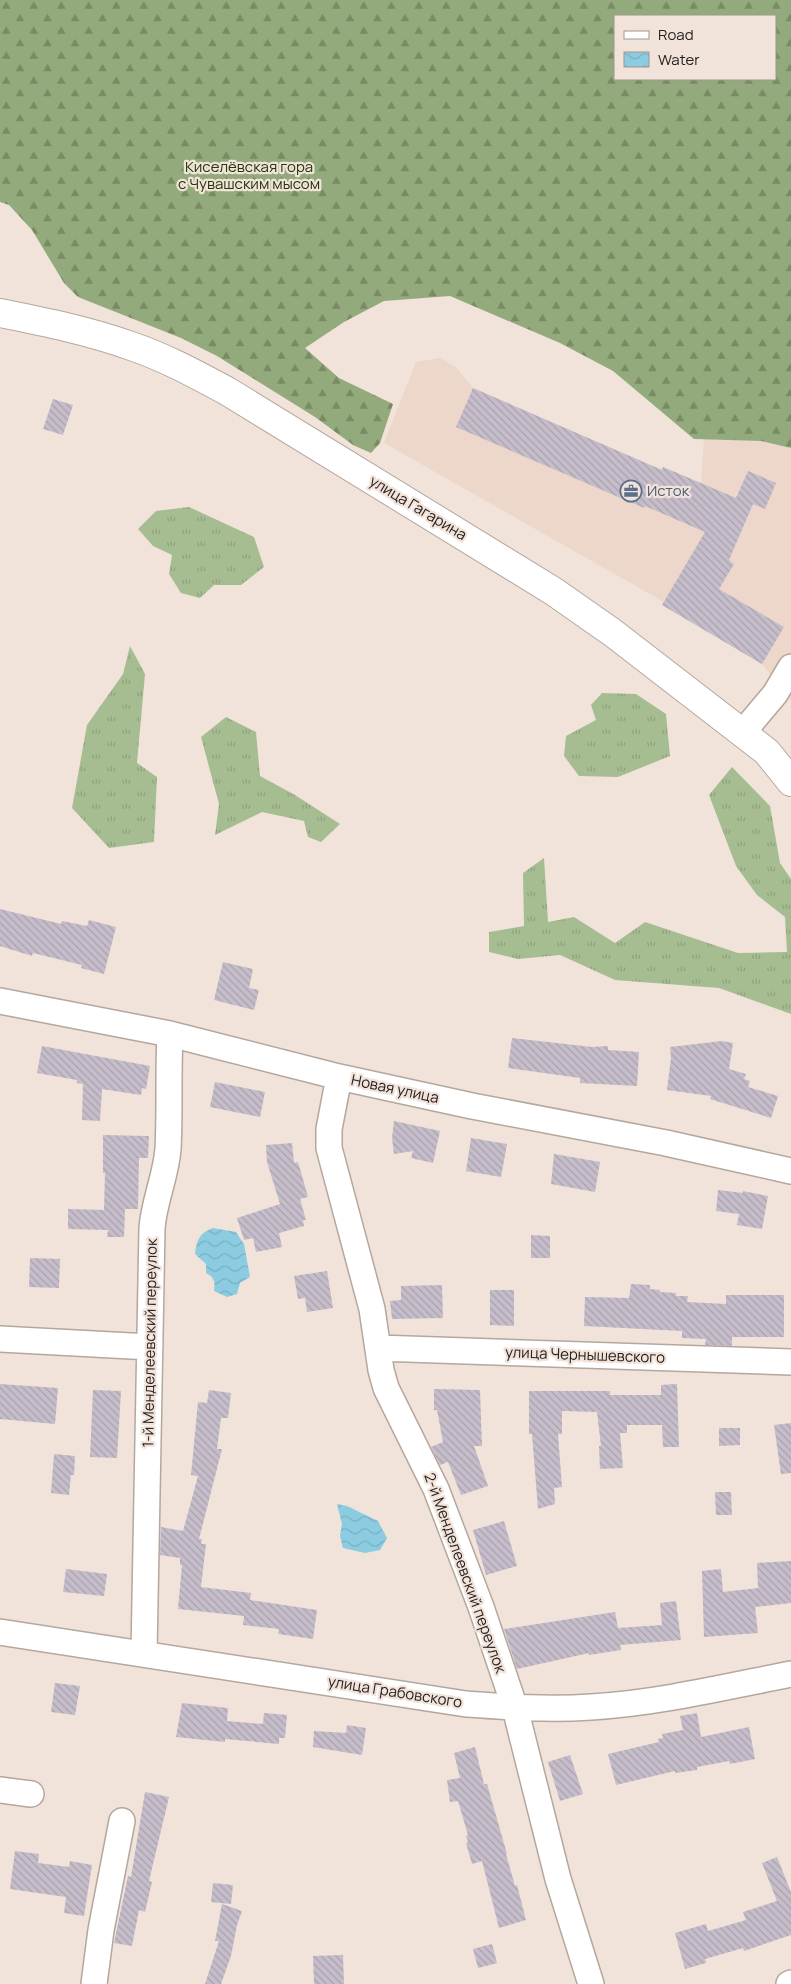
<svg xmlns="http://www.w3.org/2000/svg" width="791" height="1984" viewBox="0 0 791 1984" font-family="Manrope,sans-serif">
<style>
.built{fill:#ecd7ca}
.grass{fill:url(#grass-tufts)}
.forest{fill:url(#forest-firs);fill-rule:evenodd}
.water{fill:url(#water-waves)}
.building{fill:url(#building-back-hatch)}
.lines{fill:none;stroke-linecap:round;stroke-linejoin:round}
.minor-casing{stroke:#b4a79e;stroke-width:28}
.major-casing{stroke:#b4a79e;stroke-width:30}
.minor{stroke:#fff;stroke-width:25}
.major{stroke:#fff;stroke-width:28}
.labels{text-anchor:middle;stroke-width:4.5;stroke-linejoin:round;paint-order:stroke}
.park-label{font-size:15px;fill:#223904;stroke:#f1e3da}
.service-label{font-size:15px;fill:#4e5e75;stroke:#f1e3da;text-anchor:start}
.street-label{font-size:15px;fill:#26211e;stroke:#f1e3da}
</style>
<defs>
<pattern id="grass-tufts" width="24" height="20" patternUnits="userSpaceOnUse" patternTransform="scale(1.25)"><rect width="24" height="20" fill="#a6bd92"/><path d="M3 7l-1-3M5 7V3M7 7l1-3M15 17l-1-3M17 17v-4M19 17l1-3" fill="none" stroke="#8fa27d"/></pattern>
<pattern id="forest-firs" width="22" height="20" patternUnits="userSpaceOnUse" patternTransform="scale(1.25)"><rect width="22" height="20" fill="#93ab7c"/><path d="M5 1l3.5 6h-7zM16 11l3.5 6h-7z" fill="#788b65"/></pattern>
<pattern id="water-waves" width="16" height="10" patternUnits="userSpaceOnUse" patternTransform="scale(1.25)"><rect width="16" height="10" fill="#8ccce1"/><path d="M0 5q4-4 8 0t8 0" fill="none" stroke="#79afc1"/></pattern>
<pattern id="building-back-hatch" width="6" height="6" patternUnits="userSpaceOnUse" patternTransform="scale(1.25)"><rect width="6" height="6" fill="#c5bdca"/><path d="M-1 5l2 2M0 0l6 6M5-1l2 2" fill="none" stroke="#a9a2ad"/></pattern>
</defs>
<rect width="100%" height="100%" fill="#f1e3da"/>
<path class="built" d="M440 358 456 367 473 388 660 469 663 467 701 483 704 439 761 441 791 448V701L762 664 662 605 664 602 384 443 416 362Z"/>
<path class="grass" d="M189 507 254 537 264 567 241 585H214L200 598 181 593 169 574 172 555 153 546 138 529 156 511Z
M130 646 145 674 137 763 157 777 154 842 109 848 72 808 87 725 123 674Z
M602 693 636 694 666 714 670 756 618 777 579 776 564 756 566 736 596 720 591 705Z
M226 717 256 732 260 776 295 795 340 824 321 842 308 837 304 821 262 812 215 835 219 804 201 737Z
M732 767 770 806 780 863 791 879V1014L719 988 615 980 560 955 518 959 489 952V932L524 926 523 873 544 858 548 922 574 917 615 943 645 922 738 953 787 952 785 917 757 895 736 866 709 795Z"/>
<path class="forest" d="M0 0H791V448L761 441 694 439 613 371 560 343 450 296 384 301 344 322 305 348 339 378 393 404 380 443 371 453 353 445 315 417 217 356 181 338 78 297 64 283 32 230 9 205 0 202ZM775 16V79H615V16Z"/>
<path class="water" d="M213 1228 236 1232 244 1244 250 1277 240 1283 237 1294 227 1297 214 1291C215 1282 215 1278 206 1273V1264L195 1254C197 1240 199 1233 213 1228Z
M337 1504 347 1506 378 1521 387 1538 380 1550 365 1553 343 1548 340 1536 342 1524Z"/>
<path class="building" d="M473 388 662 470 663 467 736 498 748 471 776 483 765 509 753 504 729 560 734 564 719 589 784 627 762 664 662 605 705 532 645 506 644 508 456 427Z
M53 399 73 405 63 435 43 429Z
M0 909 61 924 62 921 87 926 89 920 116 927 104 974 81 968 82 965 33 953 32 956 0 946Z
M223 962 253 969 249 988 259 990 254 1010 214 1000Z
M512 1038 592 1047 608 1046V1050L639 1052 637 1086 580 1083V1078L508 1068Z
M722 1041 733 1043 729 1069 746 1074 744 1079 750 1081 748 1087 778 1096 771 1118 710 1099 711 1096 667 1090 671 1058 670 1047Z
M42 1046 150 1066 146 1089 142 1088 141 1095 102 1089 100 1121 82 1120 83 1084 77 1083V1080L37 1073Z
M215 1082 265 1092 260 1117 210 1107Z
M394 1121 440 1131 433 1163 411 1158 413 1151 394 1154 392 1138Z
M103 1135 149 1136 148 1158H139L138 1209H125L124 1237H107L108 1230 68 1229V1209L104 1210 105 1173H103Z
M471 1138 507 1144 501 1177 466 1171Z
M292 1143 294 1163 298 1162 308 1197 300 1199 306 1220H303L304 1226 279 1233 282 1247 256 1252 253 1238 244 1240 237 1218 280 1204 267 1162 266 1145Z
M554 1154 600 1162 595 1192 551 1184Z
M718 1190 743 1193V1191L768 1196 762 1229 737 1225 739 1214 716 1211Z
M531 1235 550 1236V1258H531Z
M30 1258 60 1259 59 1288 29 1287Z
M327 1271 333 1308 307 1312 305 1298 298 1299 294 1276Z
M631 1284 650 1285V1289L660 1290V1292L676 1293V1296H688L687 1302 726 1304V1295H784V1337H732V1346L705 1345 706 1339 682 1338V1331L584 1326 585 1297 629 1298Z
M442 1285 443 1318 392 1319 390 1301 401 1300V1286Z
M490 1290H514V1326L490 1325Z
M0 1384 58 1388 55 1424 0 1419Z
M677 1384 679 1447H663L662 1425H627V1433H620L623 1468 600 1469 599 1446H601L597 1412 562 1411V1434H558L562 1487 554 1488 555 1504 538 1509 532 1434H529V1391H610V1395H661V1385Z
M434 1389 480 1390 482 1446H474L488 1486 461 1495 448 1462 440 1465 431 1447 443 1442 437 1410H434Z
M93 1390 121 1391 117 1458 90 1457Z
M209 1390 231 1393 228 1418H221L217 1449H222L199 1539H202L201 1544H206L201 1587 251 1593 250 1600 317 1610 313 1639 278 1634 279 1629 243 1625 244 1616 178 1609 182 1565H180V1558L160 1555 161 1527 183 1531 198 1476 191 1475 198 1402 207 1403Z
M791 1423V1473L781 1474 774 1425Z
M719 1428H740V1445L719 1446Z
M54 1454 75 1456 74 1475H71L69 1495 51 1493Z
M715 1492H731L732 1515H716Z
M504 1521 517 1566 486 1575 473 1530Z
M791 1561V1603L755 1607 758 1633 704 1637 702 1571 721 1569 723 1592 758 1588 757 1563Z
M66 1569 107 1574 104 1596 63 1592Z
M676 1601 681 1640 620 1645 621 1650 589 1655V1653L517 1669 504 1629 615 1612 618 1628 662 1625 660 1603Z
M55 1683 80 1686 75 1715 51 1712Z
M182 1703 228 1708 227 1721 263 1724 264 1713 287 1715 285 1738H279V1744L225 1739V1742L176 1737Z
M697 1713 701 1737 749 1727 755 1759 730 1764 729 1761 697 1767V1770L675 1773V1771L616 1785 608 1754 659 1742 658 1739 663 1738 662 1734 683 1730 680 1716Z
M347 1725 366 1728 362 1755 313 1747 314 1731 346 1733Z
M475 1747 484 1784H487L507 1854H506L515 1886 517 1885 526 1920 499 1928 482 1861 472 1864 466 1843 468 1842 466 1836 468 1835 458 1801 450 1802 447 1780 460 1778 454 1753Z
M570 1755 583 1794 560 1801 548 1762Z
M145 1792 169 1797 149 1881 152 1882 145 1912 139 1910 132 1946 114 1943 128 1876 131 1877Z
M15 1851 39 1854 38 1863 69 1867 70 1861 92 1865 84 1916 64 1913 66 1897 10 1889Z
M777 1857 791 1892V1935L744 1951 743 1948 705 1959 706 1963 685 1969 675 1933 706 1924 708 1931 746 1920 743 1912 777 1901 762 1863Z
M213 1883 233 1885 231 1904 211 1902Z
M222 1904 242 1911 237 1925 231 1956 221 1984H205L219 1941H215Z
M492 1944 497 1963 478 1968 473 1949Z
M343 1955 344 1984H314L313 1956Z"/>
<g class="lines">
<g class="minor-casing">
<path id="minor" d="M743 732 775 694 791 667
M0 1001 170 1034 339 1077 472 1106 666 1143 791 1171
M339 1077 329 1129V1148L372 1309 381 1370 386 1388 436 1489 481 1607 515 1708 558 1879 591 1984
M0 1339 150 1347
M378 1348 791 1362
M0 1632 466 1704C508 1707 549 1710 591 1707 658 1703 725 1687 791 1674
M144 1653 152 1228C154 1201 166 1176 168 1149 170 1111 168 1073 170 1034
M0 1790 31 1794
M94 1984 101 1930 122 1821
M789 1984 791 1983"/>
</g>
<g class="major-casing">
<path id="major" d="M0 313C45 322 90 331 134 347 166 358 197 375 227 391L553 591 613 633 767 752 791 782"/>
</g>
<use href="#minor" class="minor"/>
<use href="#major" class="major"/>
</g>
<defs>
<g id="office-ring" transform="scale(1.125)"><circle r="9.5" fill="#f1e3da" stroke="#5c6f8a" stroke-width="1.5"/><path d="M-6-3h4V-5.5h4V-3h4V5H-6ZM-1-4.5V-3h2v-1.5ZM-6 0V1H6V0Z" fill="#5c6f8a"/></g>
</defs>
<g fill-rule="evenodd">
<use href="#office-ring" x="631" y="491"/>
</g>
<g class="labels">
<g class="park-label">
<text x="249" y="172">Киселёвская гора<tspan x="249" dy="17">с Чувашским мысом</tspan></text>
</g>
<g class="service-label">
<text x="647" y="496">Исток</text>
</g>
<g class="street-label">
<text transform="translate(418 508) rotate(31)" y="5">улица Гагарина</text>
<text transform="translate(395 1089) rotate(12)" y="5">Новая улица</text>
<text transform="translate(150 1343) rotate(-89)" y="5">1-й Менделеевский переулок</text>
<text transform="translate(585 1355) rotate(2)" y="5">улица Чернышевского</text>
<text transform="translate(465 1573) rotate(70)" y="5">2-й Менделеевский переулок</text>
<text transform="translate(395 1692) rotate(9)" y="5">улица Грабовского</text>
</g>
</g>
<rect x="614" y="15" width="162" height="65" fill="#f1e3da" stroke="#a0958f"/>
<rect x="624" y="31" width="25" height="8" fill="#ffffff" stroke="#a0958f"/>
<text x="658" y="40" font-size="15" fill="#26211e">Road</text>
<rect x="624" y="52" width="25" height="15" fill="url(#water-waves)" stroke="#a0958f"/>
<text x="658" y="65" font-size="15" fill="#26211e">Water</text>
</svg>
